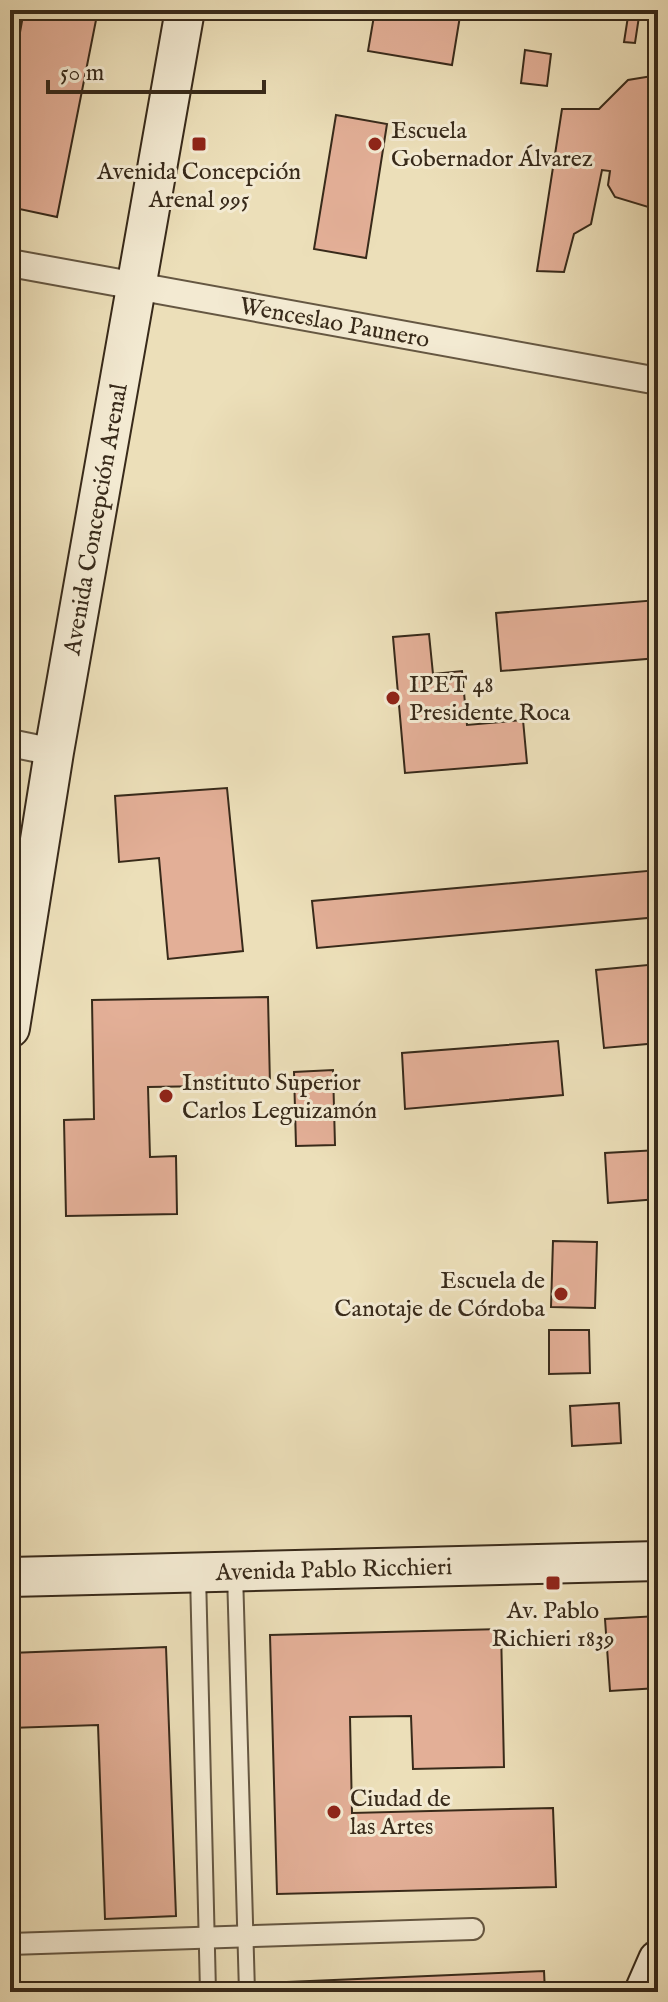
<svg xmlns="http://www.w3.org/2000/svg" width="668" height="2002" viewBox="0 0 668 2002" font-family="'IM FELL English',serif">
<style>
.building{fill:#e3af97;stroke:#382a1a;stroke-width:2}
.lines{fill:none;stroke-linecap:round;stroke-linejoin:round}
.service-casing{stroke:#655742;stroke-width:18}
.pedestrian-casing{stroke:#655742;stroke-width:24}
.minor-casing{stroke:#655742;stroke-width:30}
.secondary-casing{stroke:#382a1a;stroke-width:42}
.service{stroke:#f3ead2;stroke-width:14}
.pedestrian{stroke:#f3ead2;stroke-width:20}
.minor{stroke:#f3ead2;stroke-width:26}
.secondary{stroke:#f3ead2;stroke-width:38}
.poi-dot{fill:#8f2418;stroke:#f3ead2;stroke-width:3}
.labels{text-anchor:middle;stroke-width:6;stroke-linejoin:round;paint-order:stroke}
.poi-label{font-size:24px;fill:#382a1a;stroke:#f3ead2;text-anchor:start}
.street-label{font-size:24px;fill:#382a1a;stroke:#f3ead2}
</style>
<rect width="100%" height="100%" fill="#ecdfb9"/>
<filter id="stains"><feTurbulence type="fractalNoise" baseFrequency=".0025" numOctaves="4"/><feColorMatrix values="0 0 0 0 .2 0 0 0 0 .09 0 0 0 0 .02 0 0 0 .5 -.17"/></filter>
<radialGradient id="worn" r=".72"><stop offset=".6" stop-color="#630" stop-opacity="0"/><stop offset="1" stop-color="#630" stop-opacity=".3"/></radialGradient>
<path class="building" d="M10 10H98L57 217 10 207Z
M10 10H24L10 88Z
M375 10H461L452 65 368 51Z
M629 10H640L635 43 624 42Z
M525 50 551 54 547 86 521 83Z
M652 76 658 79V210L615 197 608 185 610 171 602 170 591 224 574 234 564 272 537 271 562 109H599L628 80Z
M336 115 387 124 366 258 314 249Z
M658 600V658L501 671 496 613Z
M429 634 433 674 462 671 467 725 523 720 527 763 405 773 393 637Z
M227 788 243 951 168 959 159 858 119 862 115 796Z
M658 870V917L317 948 312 901Z
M658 964V1043L604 1048 596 970Z
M268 997 270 1085 148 1087 150 1157 176 1156 177 1214 66 1216 64 1120 94 1119 92 1000Z
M558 1041 563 1095 405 1109 402 1053Z
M333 1070 335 1145 296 1146 294 1072Z
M658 1150V1199L608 1203 605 1153Z
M553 1241 597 1242 595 1308 551 1307Z
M549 1330H589L590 1373 549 1374Z
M619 1403 621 1443 572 1446 570 1406Z
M658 1616V1688L610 1691 605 1619Z
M501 1629 504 1767 413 1769 411 1716 350 1717 352 1813 553 1808 556 1887 277 1894 270 1635Z
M166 1647 176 1916 105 1919 98 1725 10 1728V1653Z
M544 1971 545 1992H264V1983Z"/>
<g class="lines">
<g class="service-casing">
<path id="service" d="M235 1573 247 1992
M198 1574 208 1992"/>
</g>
<g class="pedestrian-casing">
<path id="pedestrian" d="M10 1944 473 1929"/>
</g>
<g class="minor-casing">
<g id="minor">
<path id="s1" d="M10 263 658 381"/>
<path d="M10 743 54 752"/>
</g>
</g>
<g class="secondary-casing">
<g id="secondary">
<path id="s2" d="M10 1028 54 752 185 10"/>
<path id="s3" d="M10 1577 658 1561"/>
<path d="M644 1992 658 1960"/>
</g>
</g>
<use href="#service" class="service"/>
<use href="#pedestrian" class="pedestrian"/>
<use href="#minor" class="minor"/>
<use href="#secondary" class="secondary"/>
</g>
<g class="poi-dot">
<rect x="191" y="136" width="16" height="16" rx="4"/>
<circle cx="375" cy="144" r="8"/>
<circle cx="393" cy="698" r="8"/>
<circle cx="166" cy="1096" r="8"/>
<circle cx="561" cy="1294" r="8"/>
<rect x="545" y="1575" width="16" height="16" rx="4"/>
<circle cx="334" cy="1812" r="8"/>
</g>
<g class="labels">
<g class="poi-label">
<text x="391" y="138">Escuela<tspan x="391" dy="28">Gobernador Álvarez</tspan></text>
<text x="199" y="179" text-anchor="middle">Avenida Concepción<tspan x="199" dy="28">Arenal 995</tspan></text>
<text x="409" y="692">IPET 48<tspan x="409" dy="28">Presidente Roca</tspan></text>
<text x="182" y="1090">Instituto Superior<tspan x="182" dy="28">Carlos Leguizamón</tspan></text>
<text x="545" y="1288" text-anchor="end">Escuela de<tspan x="545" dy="28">Canotaje de Córdoba</tspan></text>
<text x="553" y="1618" text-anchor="middle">Av. Pablo<tspan x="553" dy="28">Richieri 1839</tspan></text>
<text x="350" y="1806">Ciudad de<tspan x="350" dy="28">las Artes</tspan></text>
</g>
<g class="street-label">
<text dy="8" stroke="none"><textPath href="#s1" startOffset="330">Wenceslao Paunero</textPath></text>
<text dy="8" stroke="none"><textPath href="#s2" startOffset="516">Avenida Concepción Arenal</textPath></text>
<text dy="8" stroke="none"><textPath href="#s3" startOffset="324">Avenida Pablo Ricchieri</textPath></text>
</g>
</g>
<rect width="668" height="2002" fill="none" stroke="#ecdfb9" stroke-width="40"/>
<rect x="12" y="12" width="644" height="1978" fill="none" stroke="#382a1a" stroke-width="4"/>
<rect x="20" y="20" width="628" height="1962" fill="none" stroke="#382a1a" stroke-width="2"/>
<path d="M48 80v12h216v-12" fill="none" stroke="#382a1a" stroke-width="4"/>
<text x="60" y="80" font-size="24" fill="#382a1a" stroke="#f3ead2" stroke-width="6" paint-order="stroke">50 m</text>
<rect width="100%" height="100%" filter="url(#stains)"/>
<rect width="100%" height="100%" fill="url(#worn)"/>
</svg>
